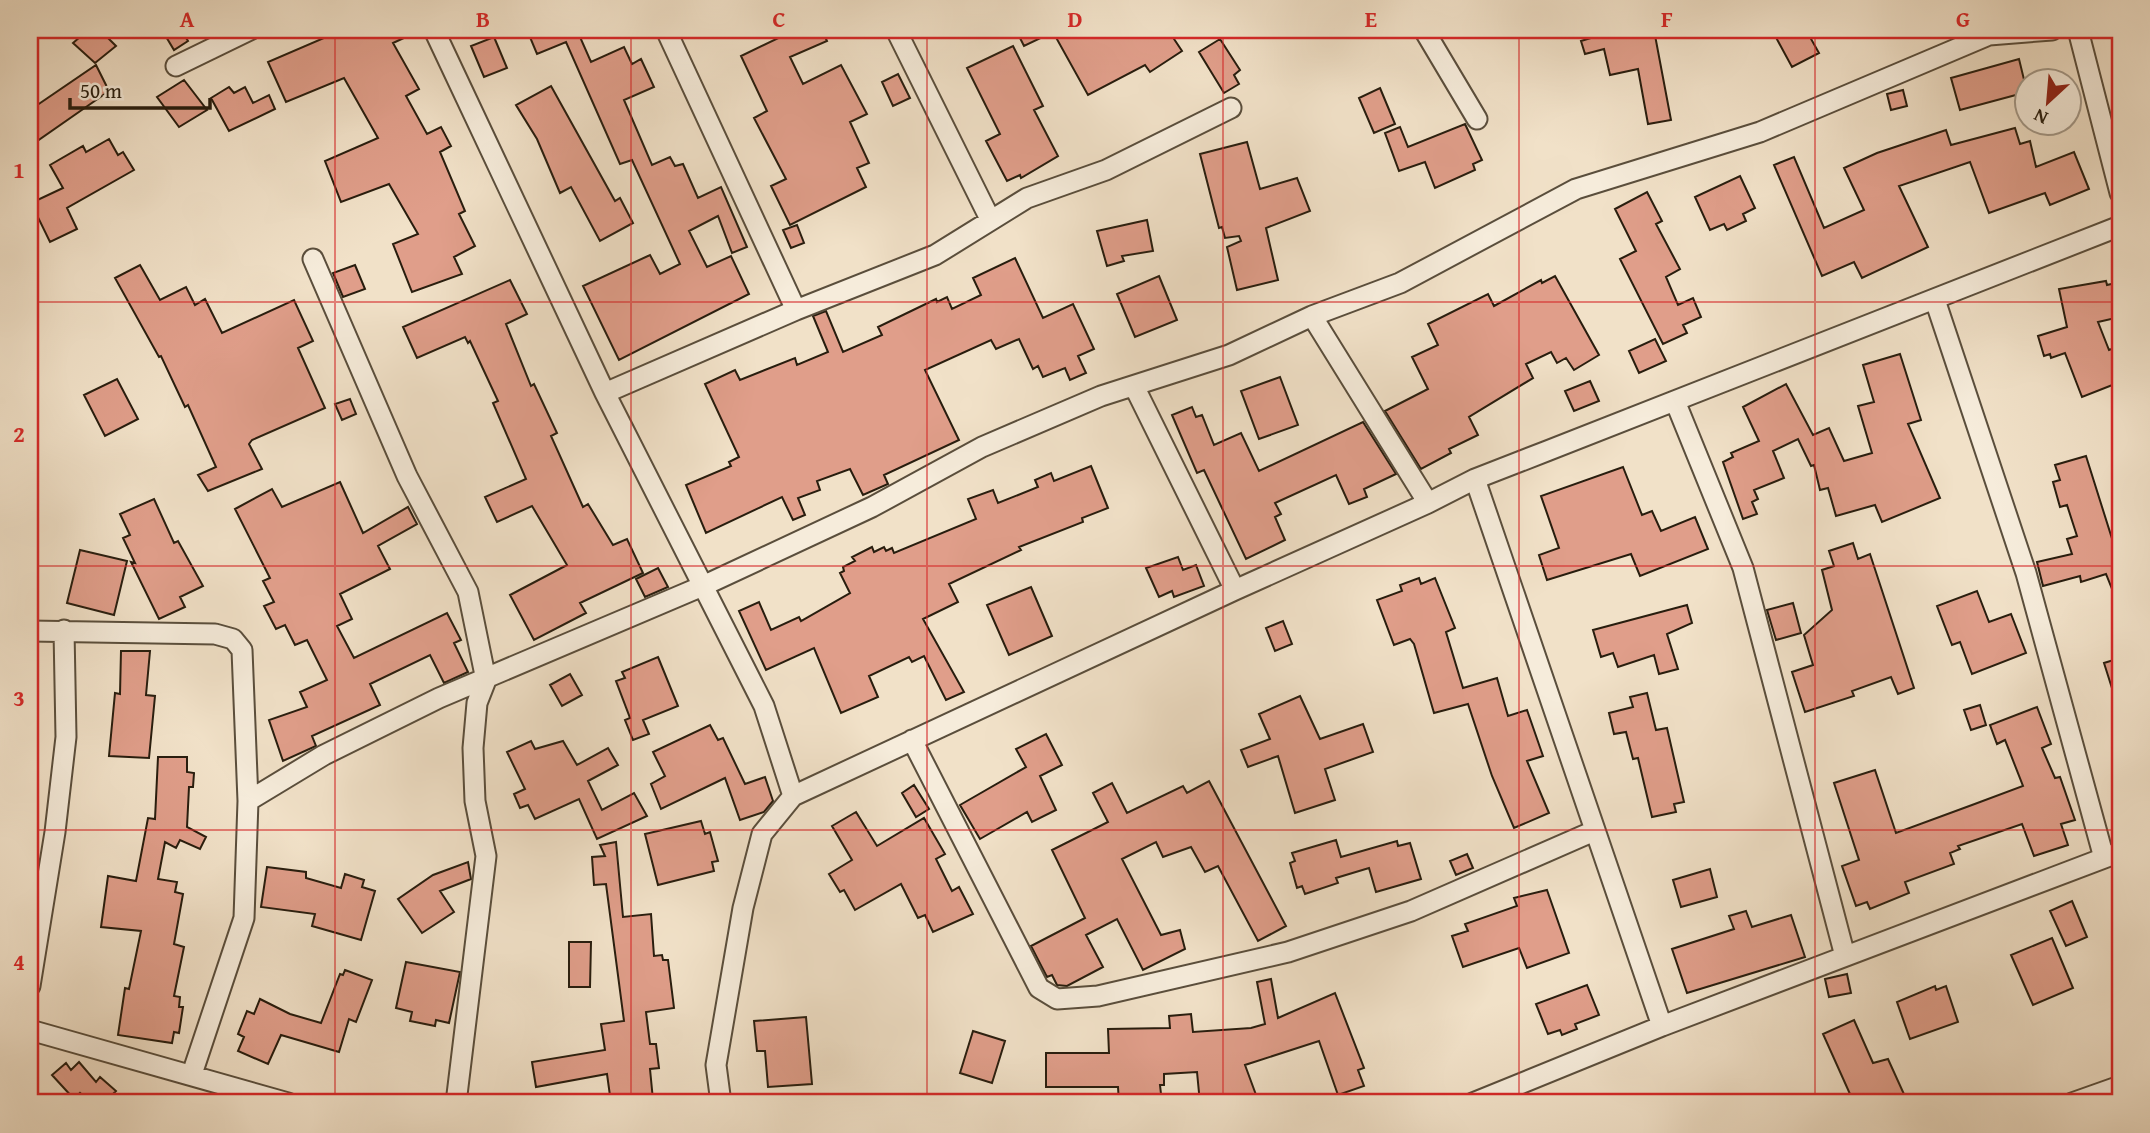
<svg xmlns="http://www.w3.org/2000/svg" width="2150" height="1133" viewBox="0 0 2150 1133" font-family="'Gentium Book Plus',serif">
<style>
.building{fill:#e09e8a;stroke:#281d0e;stroke-width:2}
.lines{fill:none;stroke-linecap:round;stroke-linejoin:round}
.minor-casing{stroke:#5a4e3c;stroke-width:23}
.minor{stroke:#f6ecdb;stroke-width:19}
.grid{fill:none;stroke:#d62828;stroke-width:2;stroke-opacity:0.55}
.neatline{fill:none;stroke:#d62828;stroke-width:2.5}
.grid-label{font-size:23px;text-anchor:middle;font-weight:bold;fill:#d62828}
</style>
<rect width="100%" height="100%" fill="#f1e1c8"/>
<filter id="stains"><feTurbulence type="fractalNoise" baseFrequency=".00286" numOctaves="4"/><feColorMatrix values="0 0 0 0 .2 0 0 0 0 .09 0 0 0 0 .02 0 0 0 .5 -.17"/></filter>
<radialGradient id="worn" r=".72"><stop offset=".6" stop-color="#630" stop-opacity="0"/><stop offset="1" stop-color="#630" stop-opacity=".3"/></radialGradient>
<path class="building" d="M88 30H100L116 46 95 63 73 43Z
M162 30H181L188 41 174 50Z
M321 30H421L393 43 419 89 406 96 427 134 441 127 451 146 440 152 465 211 459 214 475 246 454 257 462 274 412 292 393 244 418 234 389 184 341 202 325 161 378 138 344 78 286 102 268 62 324 38Z
M527 30H596L580 37 591 62 624 47 632 64 641 59 654 87 624 100 652 165 670 157 675 166 683 164 698 198 721 187 747 247 732 253 718 216 689 231 707 267 731 256 749 294 619 360 583 286 650 255 660 274 680 264 632 160 620 164 566 42 537 54Z
M795 30H822L827 41 790 57 803 84 841 65 867 114 850 122 869 163 857 168 866 187 790 225 771 186 786 179 754 118 767 111 741 56Z
M1016 30H1168L1182 51 1150 72 1145 65 1088 95 1053 32 1024 46Z
M1610 30H1654L1671 120 1648 124 1638 69 1610 75 1604 49 1585 54 1581 41 1611 32Z
M1772 30H1806L1819 53 1792 67Z
M494 37 507 68 484 77 471 46Z
M1220 39 1240 70 1234 75 1239 84 1224 93 1199 52Z
M1013 46 1043 106 1034 110 1058 156 1021 178 1020 175 1007 181 986 141 1000 134 967 68Z
M2019 59 2027 92 1960 110 1951 78Z
M96 65 109 91 30 146V110Z
M898 74 910 98 893 106 882 82Z
M184 80 207 110 179 127 157 97Z
M551 86 615 201 620 198 633 223 600 241 571 187 560 193 537 139 516 105Z
M229 87 234 93 245 87 253 103 269 95 275 109 229 131 211 98Z
M1380 88 1395 124 1374 133 1359 98Z
M1903 90 1907 106 1891 110 1887 94Z
M1465 124 1482 160 1473 164 1475 170 1435 188 1425 162 1399 171 1385 133 1400 127 1408 147Z
M2015 128 2020 144 2030 141 2036 167 2074 152 2089 189 2050 205 2045 193 1989 213 1970 162 1899 186 1928 247 1862 278 1854 262 1822 276 1774 165 1794 157 1824 228 1864 210 1844 168 1877 153 1946 130 1951 145Z
M109 139 118 155 123 152 134 170 67 208 77 229 50 242 31 203 63 188 50 165 83 146 86 152Z
M1247 142 1260 189 1297 178 1310 211 1266 228 1278 280 1237 290 1227 247 1241 241 1239 236 1225 238 1222 227 1219 228 1200 154Z
M1740 176 1755 208 1743 214 1746 221 1727 230 1724 224 1710 230 1695 197Z
M1647 192 1662 221 1656 224 1680 269 1666 277 1678 305 1693 298 1701 317 1683 325 1687 333 1663 344 1620 259 1636 251 1615 209Z
M1147 220 1153 251 1122 256 1124 261 1107 266 1097 231Z
M797 225 804 243 791 248 783 230Z
M1015 258 1043 318 1073 304 1094 349 1078 356 1086 373 1070 380 1065 368 1043 377 1038 366 1033 369 1019 339 996 349 991 340 925 370 959 440 884 475 888 484 863 495 850 469 817 481 820 490 798 498 805 515 793 520 782 497 706 533 686 485 731 466 729 462 739 457 705 384 735 370 740 380 795 358 797 365 828 352 813 316 826 311 843 352 882 335 878 327 936 299 937 302 947 297 952 309 981 295 973 278Z
M140 265 160 300 186 287 195 305 205 299 222 333 294 300 313 341 298 348 325 408 252 440 249 444 262 469 208 491 198 475 216 467 188 405 185 407 161 356 159 357 115 278Z
M355 265 365 289 343 297 333 273Z
M1159 276 1177 320 1135 337 1117 294Z
M1555 276 1599 355 1574 370 1566 358 1557 363 1551 352 1526 364 1533 378 1469 417 1478 435 1449 449 1451 453 1421 469 1385 411 1428 389 1412 357 1438 345 1428 324 1488 294 1494 306 1541 280 1542 283Z
M510 280 527 314 506 324 531 386 534 384 557 433 551 436 583 507 588 504 613 545 627 539 643 573 580 603 586 613 534 640 510 595 567 565 532 506 497 522 485 497 526 479 493 403 498 401 470 341 468 343 465 337 417 358 403 327Z
M2106 281 2107 285 2120 282V317L2098 322 2109 350 2117 347 2120 356V382L2082 397 2065 353 2051 358 2050 354 2044 356 2038 336 2067 327 2059 289Z
M1655 339 1666 361 1639 373 1629 351Z
M1900 354 1921 420 1908 424 1940 498 1882 522 1875 505 1836 516 1828 488 1820 490 1814 465 1811 466 1798 439 1773 451 1784 478 1754 490 1758 499 1752 502 1757 514 1743 519 1723 462 1733 457 1731 453 1759 441 1743 407 1786 384 1813 435 1829 428 1844 461 1872 453 1858 406 1874 402 1863 365Z
M1280 377 1298 425 1259 439 1241 391Z
M117 379 138 419 105 436 84 395Z
M1590 381 1599 401 1574 411 1565 391Z
M350 399 356 414 342 420 335 404Z
M1192 407 1196 417 1202 415 1214 445 1241 433 1259 471 1363 422 1396 474 1364 489 1367 497 1349 504 1336 475 1275 503 1281 514 1275 517 1285 540 1246 559 1204 470 1197 473 1172 415Z
M2086 456 2120 564V609L2106 574 2081 582 2080 576 2043 586 2037 562 2072 554 2067 539 2077 536 2067 505 2060 507 2053 482 2060 480 2055 465Z
M1091 466 1108 508 1082 518 1083 522 1019 547 1021 550 949 584 958 602 923 619 964 692 946 700 924 656 912 662 909 657 869 676 878 697 841 713 814 648 766 670 739 611 759 602 771 630 799 617 801 621 850 593 840 573 844 571 843 567 855 561 852 557 872 547 874 552 884 547 886 551 892 548 894 553 976 519 968 499 993 490 998 503 1038 487 1035 480 1051 473 1054 481Z
M1623 467 1642 515 1652 511 1661 531 1695 517 1708 549 1640 576 1631 554 1547 580 1539 555 1559 548 1541 496Z
M340 482 363 533 408 507 417 524 378 546 390 569 340 594 352 619 337 626 354 658 447 613 461 640 454 643 468 672 444 683 430 655 370 684 380 705 312 736 316 746 283 761 269 720 307 707 300 692 327 680 307 640 295 645 285 625 276 629 264 606 274 602 263 581 270 578 235 509 272 489 282 507Z
M154 499 174 543 178 541 203 586 180 597 185 607 159 619 131 562 135 563 123 538 130 535 120 514Z
M1853 543 1858 559 1870 554 1914 688 1898 694 1891 677 1852 691 1854 696 1805 712 1792 672 1813 665 1804 635 1832 610 1822 570 1834 566 1829 551Z
M80 550 127 561 114 615 67 603Z
M1178 557 1183 570 1196 565 1204 586 1174 597 1172 591 1159 597 1146 568Z
M658 568 668 587 645 597 636 579Z
M1419 578 1421 584 1435 578 1455 628 1446 632 1463 688 1497 678 1508 716 1527 710 1543 756 1527 761 1549 813 1514 828 1492 776 1468 704 1434 713 1414 644 1410 639 1394 645 1377 600 1402 591 1400 585Z
M1031 587 1052 636 1009 655 987 605Z
M1977 591 1989 622 2011 614 2026 653 1972 674 1960 642 1952 645 1937 606Z
M1793 603 1801 633 1776 640 1767 610Z
M1687 605 1692 623 1667 634 1678 669 1659 674 1654 655 1618 667 1613 653 1601 657 1593 630Z
M1283 621 1292 644 1275 651 1266 628Z
M121 651H150L146 695 155 696 149 758 109 756 115 693 120 694Z
M658 657 678 706 643 720 649 734 633 740 625 720 630 718 616 681 625 678 622 672Z
M2120 658V704H2117L2104 663Z
M570 674 582 695 562 706 550 685Z
M1647 693 1656 730 1667 728 1684 802 1674 804 1676 812 1652 817 1638 758 1633 759 1626 732 1614 734 1609 713 1633 707 1630 697Z
M1300 696 1320 739 1363 724 1373 752 1325 769 1335 800 1295 813 1278 756 1248 767 1241 750 1270 739 1259 714Z
M1980 705 1986 725 1971 730 1964 710Z
M2037 707 2051 744 2042 748 2055 778 2060 777 2075 820 2061 824 2068 845 2034 856 2022 824 1958 846 1960 849 1950 853 1954 864 1905 882 1909 893 1870 909 1867 902 1856 906 1842 866 1859 860 1834 783 1875 770 1896 833 1972 805 2023 786 2005 740 1997 744 1990 725Z
M710 725 718 740 723 738 745 784 765 777 773 801 764 812 740 820 725 778 661 809 651 784 665 776 653 752Z
M1046 734 1062 765 1040 776 1056 810 1032 822 1027 812 980 839 960 805 1026 767 1016 749Z
M531 741 535 749 563 741 577 765 608 748 618 765 588 781 602 810 634 793 647 816 597 839 579 799 535 819 528 805 520 808 514 794 525 789 507 752Z
M158 757H187V772L194 773 193 787H189L187 827 206 837 200 849 180 840 176 848 165 842 158 879 177 882 175 892 183 894 174 944 184 947 174 996 180 997 179 1007H183L179 1033 174 1032 172 1043 118 1035 125 988 129 989 141 931 101 927 108 876 136 881 148 818 155 819Z
M1209 781 1286 926 1258 941 1218 866 1205 872 1191 847 1163 857 1156 842 1122 859 1161 935 1180 930 1185 949 1143 970 1117 919 1086 935 1103 967 1067 986 1057 985 1052 975 1047 977 1031 946 1085 918 1052 850 1108 822 1093 793 1112 783 1127 813 1183 786 1187 793Z
M914 785 929 809 916 817 902 793Z
M856 812 877 846 924 818 945 854 936 859 952 891 959 887 973 914 933 932 925 915 918 918 901 884 855 910 844 890 840 892 829 874 852 860 832 826Z
M701 821 705 834 710 832 718 861 712 862 714 871 658 885 645 834Z
M1336 840 1341 857 1397 841 1398 846 1410 843 1421 879 1376 892 1369 868 1336 878 1338 883 1305 894 1302 886 1297 888 1290 863 1295 861 1292 853Z
M616 842 623 917 651 914 654 956 662 955 663 960H668L674 1008 646 1012 650 1044H656L659 1068 650 1069 653 1100 627 1103H611L607 1074 536 1087 532 1062 605 1050 601 1024 624 1021 606 884 594 885 592 857 605 856 600 845Z
M1467 854 1473 868 1456 875 1450 861Z
M468 862 471 879 440 891 454 912 422 933 398 899 433 875Z
M267 867 306 872V878L341 888 345 874 364 880 362 887 375 891 361 940 312 926 315 914 261 907Z
M1710 869 1717 897 1681 907 1673 880Z
M1547 890 1569 953 1527 968 1519 948 1463 967 1452 936 1468 931 1465 924 1517 906 1514 898Z
M2072 901 2087 937 2066 946 2050 911Z
M1746 911 1752 927 1791 915 1805 957 1687 993 1672 949 1734 929 1729 916Z
M2052 938 2073 988 2033 1005 2011 955Z
M569 942H591L590 987H569Z
M406 962 460 972 449 1023 436 1020 435 1026 410 1021 412 1012 396 1008Z
M345 970 372 980 356 1022 349 1019 339 1052 281 1035 268 1064 238 1051 244 1037 238 1034 247 1011 254 1014 260 999 290 1014 321 1023 340 974 343 975Z
M1847 974 1851 993 1829 997 1825 979Z
M1271 979 1278 1018 1335 993 1364 1068 1358 1070 1364 1086 1338 1095 1319 1041 1245 1065 1259 1103H1200L1197 1072 1164 1074V1085H1160L1162 1103H1119L1118 1087H1046V1053H1109L1108 1029 1170 1028 1169 1016 1191 1014 1193 1032 1251 1028 1265 1024 1257 982Z
M1587 985 1599 1015 1575 1024 1577 1029 1562 1035 1560 1030 1548 1034 1536 1004Z
M1935 986 1936 990 1946 986 1958 1022 1910 1039 1897 1002Z
M806 1017 812 1084 768 1087 765 1051H757L754 1021Z
M1854 1020 1873 1063 1888 1059 1908 1103H1854L1823 1034Z
M973 1031 1005 1041 992 1083 960 1073Z
M79 1062 96 1082 100 1077 116 1091 104 1103H91L80 1093 74 1099 52 1075 66 1063 71 1070Z"/>
<g class="lines">
<g class="minor-casing">
<path id="minor" d="M434 30 605 393 764 706 793 796
M666 30 796 310
M896 30 990 219
M1424 30 1477 119
M2078 30 2120 193
M176 66 250 30
M313 259 407 476 468 592 486 680 477 703 473 748 475 801 486 856 456 1103
M1935 300 2026 573 2104 858
M1312 316 1428 503 1475 479 1547 451 2120 226
M1135 388 1235 590
M605 393 796 310 935 255 1027 198 1106 170 1231 108
M1675 401 1743 568 1845 956
M1475 479 1662 1026
M30 631 215 634 233 639 242 650 248 801 244 918 192 1074
M912 740 1039 988 1057 999 1098 996 1288 952 1411 911 1594 831
M248 801 324 755 439 698 705 585 872 507 982 447 1101 396 1229 355 1312 316 1400 283 1576 189 1760 132 1989 35 2052 30
M30 986 55 832 66 737 64 630
M30 1030 288 1103
M721 1103 716 1065 743 908 762 834 793 796 1235 590 1428 503
M1473 1103 1662 1026 2120 852
M2072 1103 2120 1086"/>
</g>
<use href="#minor" class="minor"/>
</g>
<path class="grid" d="M335 30V1103M631 30V1103M927 30V1103M1223 30V1103M1519 30V1103M1815 30V1103M30 302H2120M30 566H2120M30 830H2120"/>
<rect width="2150" height="1133" fill="none" stroke="#f1e1c8" stroke-width="77"/>
<g transform="translate(2048 102) rotate(206)"><circle r="33" fill="#f6ecdb" stroke="#a49989" stroke-width="2"/>
<path d="M0-5L12 26L0 18L-12 26Z" fill="#8f2418"/>
<text y="-10" font-size="19" font-weight="bold" text-anchor="middle" fill="#281d0e">N</text>
</g>
<path d="M70 98v10h140v-10" fill="none" stroke="#281d0e" stroke-width="3.5"/>
<text x="80" y="98" font-size="21" fill="#281d0e" stroke="#f6ecdb" stroke-width="5" paint-order="stroke">50 m</text>
<rect x="38" y="38" width="2074" height="1056" class="neatline"/>
<g class="grid-label">
<text x="187" y="27">A</text>
<text x="483" y="27">B</text>
<text x="779" y="27">C</text>
<text x="1075" y="27">D</text>
<text x="1371" y="27">E</text>
<text x="1667" y="27">F</text>
<text x="1963" y="27">G</text>
<text x="19" y="178">1</text>
<text x="19" y="442">2</text>
<text x="19" y="706">3</text>
<text x="19" y="970">4</text>
</g>
<rect width="100%" height="100%" filter="url(#stains)"/>
<rect width="100%" height="100%" fill="url(#worn)"/>
</svg>
